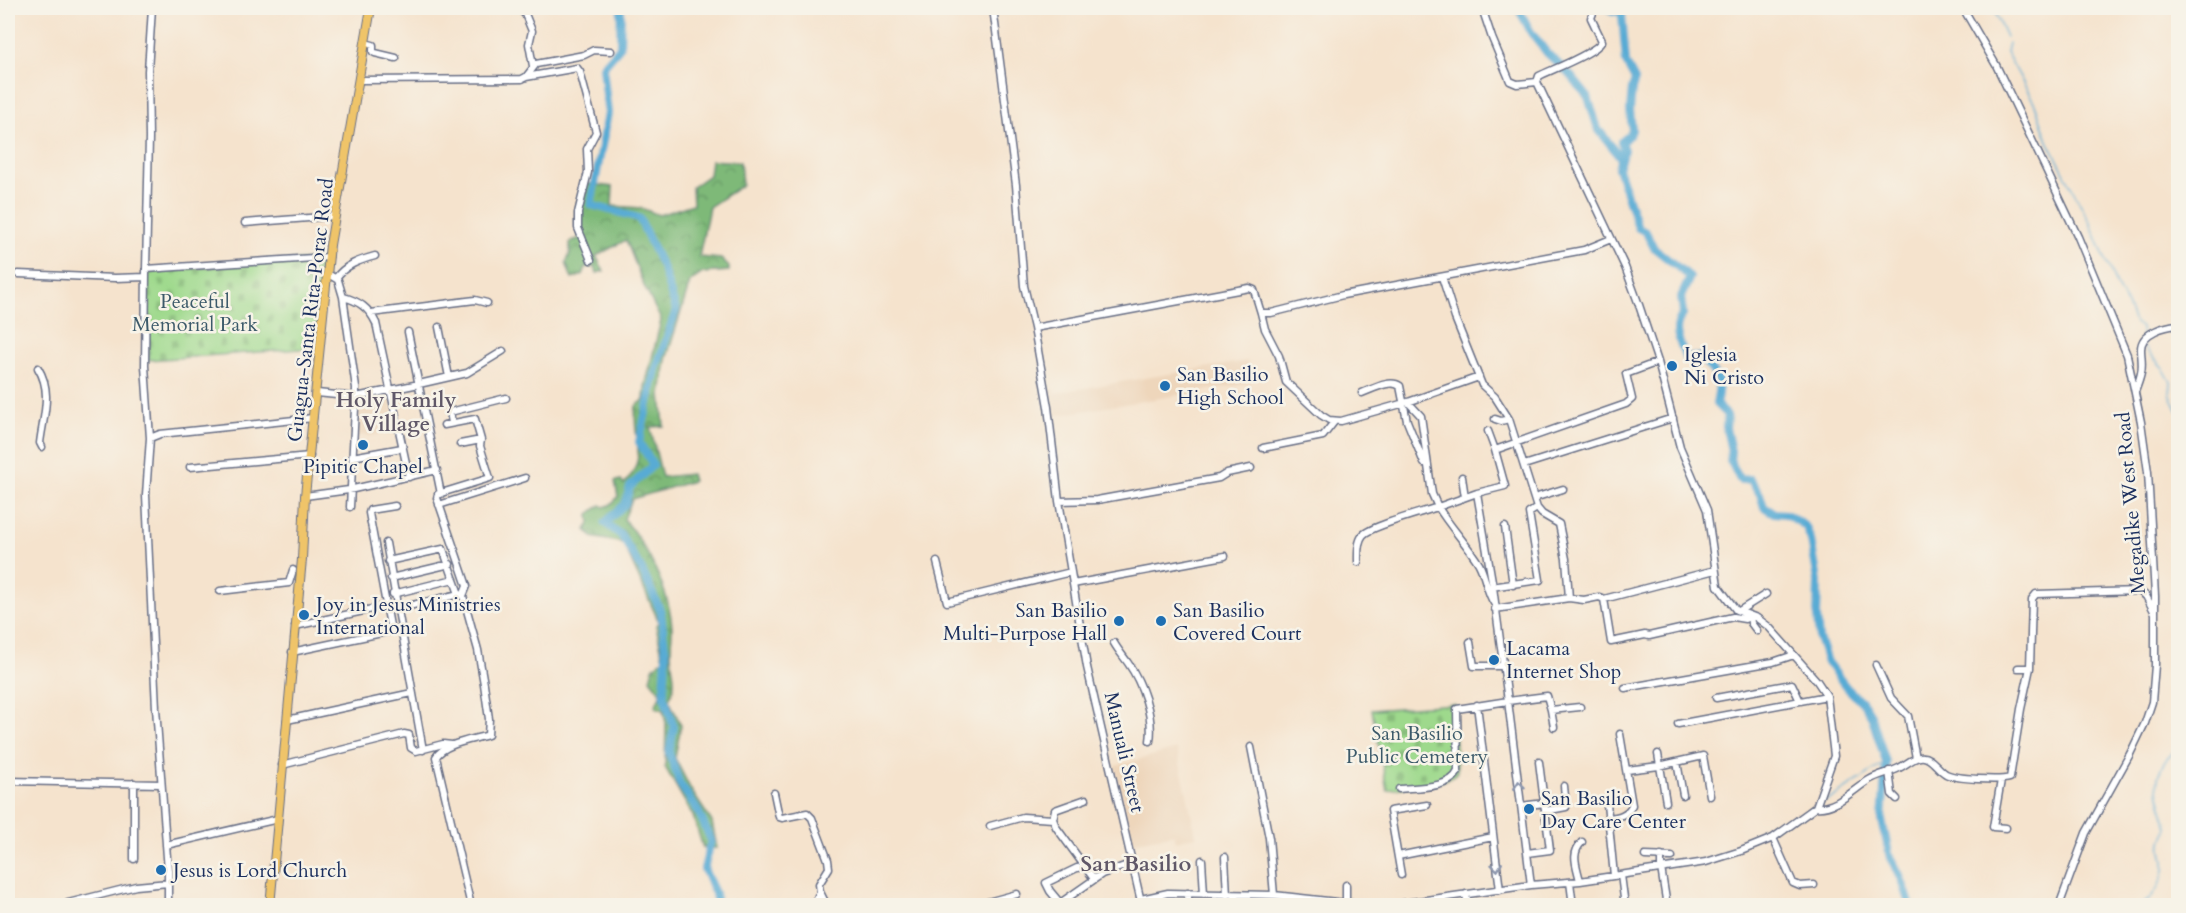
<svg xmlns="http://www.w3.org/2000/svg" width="2186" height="913" viewBox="0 0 2186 913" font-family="Cardo,serif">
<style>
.built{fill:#eed6bb}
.forest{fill:url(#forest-crowns);stroke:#4c746b;stroke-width:1.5}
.cemetery{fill:url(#cemetery-stones);stroke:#5c8475;stroke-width:1.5}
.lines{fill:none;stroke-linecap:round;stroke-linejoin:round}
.stream{stroke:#59abd4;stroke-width:1.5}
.river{stroke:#59abd4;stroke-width:8}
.minor-casing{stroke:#676e85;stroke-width:9}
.major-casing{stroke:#676e85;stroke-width:10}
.minor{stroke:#fff;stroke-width:6}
.major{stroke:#efc469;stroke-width:8}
.oneway{stroke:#8d97ae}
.poi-dot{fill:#1f6fb2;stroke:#f7f3e8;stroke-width:2}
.labels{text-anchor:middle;stroke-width:5;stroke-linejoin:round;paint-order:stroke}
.park-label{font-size:20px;fill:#3c5a6a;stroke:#f7f3e8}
.street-label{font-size:20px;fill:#1b2f5e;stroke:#f7f3e8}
.poi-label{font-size:20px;fill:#1b2f5e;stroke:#f7f3e8;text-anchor:start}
.neighbourhood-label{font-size:21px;font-weight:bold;fill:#605868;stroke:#f7f3e8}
.quarter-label{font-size:22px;font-weight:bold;fill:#605868;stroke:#f7f3e8}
</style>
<defs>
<pattern id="forest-crowns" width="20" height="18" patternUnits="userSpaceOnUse" patternTransform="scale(1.5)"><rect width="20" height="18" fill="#7eb978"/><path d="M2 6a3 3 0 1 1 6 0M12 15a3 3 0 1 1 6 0" fill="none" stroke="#669766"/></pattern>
<pattern id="cemetery-stones" width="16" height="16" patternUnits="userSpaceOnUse" patternTransform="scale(1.5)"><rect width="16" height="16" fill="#9ed98c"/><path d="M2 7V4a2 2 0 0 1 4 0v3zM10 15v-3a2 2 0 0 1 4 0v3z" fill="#88bb7b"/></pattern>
</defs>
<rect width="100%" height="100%" fill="#f7f3e8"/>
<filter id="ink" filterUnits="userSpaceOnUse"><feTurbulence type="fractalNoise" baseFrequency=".0167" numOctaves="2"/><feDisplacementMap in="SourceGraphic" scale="12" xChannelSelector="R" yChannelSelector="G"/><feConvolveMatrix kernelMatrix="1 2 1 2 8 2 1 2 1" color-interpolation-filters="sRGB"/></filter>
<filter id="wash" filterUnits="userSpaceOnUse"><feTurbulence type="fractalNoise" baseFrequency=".008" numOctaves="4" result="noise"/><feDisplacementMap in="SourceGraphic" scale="24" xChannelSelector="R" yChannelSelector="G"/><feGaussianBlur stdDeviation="1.35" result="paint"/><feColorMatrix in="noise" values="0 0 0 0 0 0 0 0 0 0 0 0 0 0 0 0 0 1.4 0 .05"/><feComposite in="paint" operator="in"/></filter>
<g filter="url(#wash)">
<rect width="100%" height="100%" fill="#f5e3cd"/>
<path class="built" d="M1247 361 1251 383 1052 416 1047 390 1054 389 1055 393Z
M389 393 397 432 371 436 357 435 360 399Z
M1177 749 1196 836 1176 841 1174 834 1133 843 1115 766Z"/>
<path class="forest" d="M711 160 740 162 742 185 709 207 699 257 721 259 729 267V271L703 273 690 282 666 360 661 394 664 426 650 427 662 477 691 474 693 481 632 499 624 519C647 547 670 591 672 628 672 636 671 643 671 651 671 673 679 679 669 700L681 725 675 758 691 790 712 822 717 848H703L693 816 665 767 666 723 663 710 655 707 661 693 650 679 653 668 663 659 656 625 659 622 623 543 592 537 586 530 590 523 589 514 601 505 604 507 610 505 618 497 615 481 621 480 624 484C650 457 631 437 636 406L644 400 645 387 661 320 644 286 626 240 596 256 604 271 597 273 595 267H586L583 275 572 279 566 263 570 253V242L580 238C573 217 577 203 583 183L613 187 612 206 641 208 659 215 693 204 692 187 709 175Z"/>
<path class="cemetery" d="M327 258 314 348 149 360 148 272Z
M1454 704 1457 771 1455 775 1440 782 1387 790 1372 710Z"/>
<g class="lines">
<path class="stream" d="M1993 8 2006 37
M2008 43 2006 52 2035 104 2048 141 2091 225 2117 287 2126 303 2133 320 2141 328 2142 336
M2144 347 2163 368 2171 382 2170 394 2178 411
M2178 623 2175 629 2178 635
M2178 697V711
M1822 802 1832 798 1886 762
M2140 906C2152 900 2162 883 2164 870 2166 851 2155 851 2168 828 2164 805 2149 786 2164 763 2168 756 2175 753 2178 745"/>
<path class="river" d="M621 8 620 47 603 67 608 113 591 205 639 218 663 269 676 310 656 369 639 442 653 465 630 487 625 504 605 523 621 535 642 570 661 612 666 656 664 696 674 727 669 753 680 784 698 811 711 840 704 869 715 893 717 906
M1518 8 1531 32 1547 53 1572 77 1588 97 1598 129 1621 158
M1608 8 1612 12 1618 11 1622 15 1626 63 1635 80 1632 89 1630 110 1632 130 1630 135 1621 142 1624 150 1618 168 1638 228 1646 232 1654 248 1690 277 1681 297 1683 314C1671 329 1680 341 1685 357H1700C1718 376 1722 378 1716 404L1727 415 1726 428 1731 451 1730 460 1740 480 1750 479 1760 494 1764 507 1774 513 1786 514 1799 522 1806 527 1811 540 1818 581 1817 616 1819 638 1827 662 1847 688 1864 704 1871 715 1886 762 1882 820 1890 858 1900 875 1911 906"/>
</g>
</g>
<g filter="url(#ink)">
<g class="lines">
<g class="minor-casing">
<path id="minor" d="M152 8 148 71 149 138 146 269 145 366 150 438 146 495 156 708 168 871V906
M518 8 525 14 532 31 529 44 533 66
M993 8 1016 185 1024 286 1034 328 1048 407 1059 501 1087 667 1142 906
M1482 8 1492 38 1510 81 1517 84 1537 82
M1963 8 1996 65 2042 161 2078 237 2127 355 2141 422 2148 472 2155 596V665L2152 702 2145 723 2130 754 2086 833 2059 906
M365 43 373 45V52L375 53 396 58
M526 77 577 68 580 72 596 132 587 149 588 172 578 213V228L591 260
M359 80 522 79 526 77 536 64 584 55 594 50 611 51
M1537 82 1539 76C1553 69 1596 53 1602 41L1591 18 1595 8
M245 223 335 216
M146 269 329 257
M18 274 115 278 146 277
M328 274 338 280 343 297 356 388 350 507
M1442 277 1455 318 1482 385 1495 397 1509 419 1537 508 1542 514 1559 524 1566 559 1569 598
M336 278C345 265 360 260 375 256
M343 297C359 301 369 308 376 323L409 477
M371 313 475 300 487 303
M1261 313 1265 329 1279 356 1286 382 1321 415 1329 420 1341 421 1408 402 1479 377
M439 327 449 377
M1034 328 1249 288 1254 290 1261 313H1271L1343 295 1584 250 1611 239
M408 332 441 494
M38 368C53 392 43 417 40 443L42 447
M2135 392C2137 386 2140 379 2141 373 2143 365 2141 357 2141 349 2141 332 2166 326 2178 325
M317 393 356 397 419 384 467 373 503 351
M1362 393C1373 389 1390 379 1400 386L1407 421 1424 463
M1408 402 1421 416 1432 494 1438 507 1477 493
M1495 419 1501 421 1509 419
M452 423 450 412 506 398
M444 425 475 419 481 440 480 446 490 478 438 494 437 498 467 586 463 596 478 650 484 684 489 719 488 735C472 740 445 743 436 757L471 906
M1488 431 1495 450
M150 438 160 434 313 418
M460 444 481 440
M1263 448 1323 436 1334 422
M352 457 402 448
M1524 465 1673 418
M190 467 310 456
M1462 477 1465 497
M305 496 349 490 437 470
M1534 498 1563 489
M1059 501 1097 500 1219 478 1227 473 1251 468
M439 505 525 478
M1505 527 1513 585
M386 543 423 750
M388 561 443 549 459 594 396 609
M937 562 947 602 1071 572
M1358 562C1358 554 1357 542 1363 535 1371 526 1423 512 1438 507 1450 527 1467 544 1479 564 1486 577 1486 591 1494 603
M391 578 450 564
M1073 584 1225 556
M1491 587 1540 580 1529 513 1537 508
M220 591 289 583 293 570
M393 594 454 579
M1604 599 1611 642 1645 635 1649 636 1733 617 1745 619 1750 616 1751 623 1757 631
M1495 609 1569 598 1584 600 1599 597 1604 599 1715 570
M1739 611 1766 594
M295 626 386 606
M1470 642 1474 666H1503
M1114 643C1118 650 1123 656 1128 663 1142 683 1154 716 1150 741
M292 652 391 631 369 513 370 510 395 506
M1876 665 1891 698 1908 716 1916 758
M2030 668 2032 599 2036 594 2139 591 2146 596 2155 613
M1625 688 1773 662 1794 655
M1716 698 1792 684 1800 701
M1477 705 1500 890
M1580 707 1551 710 1547 696 1508 701 1493 587 1477 493 1505 486 1495 450 1626 404 1632 399 1626 374 1658 362
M1551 710 1554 727
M287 720 412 693
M1678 724 1827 696
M1251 747 1269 838 1274 895
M1658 754 1666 802
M1677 762 1683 795
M282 765 404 734 409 735 411 748 416 751 443 744 452 745
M1627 770 1659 766 1703 756 1710 796
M1889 771 1892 794 1897 799
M2001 780 1993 827 2006 828
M8 781 161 784
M1399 789C1416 787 1451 789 1458 771L1457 709 1508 701 1531 885
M774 793 779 817 782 818 807 813 812 818 828 860 829 868 819 884 820 892 827 906
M1607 804 1614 876
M1521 806 1544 803
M1816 807C1836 809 1853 790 1869 780 1879 774 1889 773 1899 768 1906 765 1912 758 1920 757 1931 755 1937 769 1946 774 1956 779 2000 781 2010 778L2021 709 2030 668H2018
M1545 811 1566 807 1564 786
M1608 818C1618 817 1628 815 1632 805L1620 734
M1053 819 1055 810 1086 799
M990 826 1023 817 1053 819 1056 827 1094 879
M1773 838 1793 883 1800 886 1814 885
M166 845 278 819
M1527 853 1550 850 1539 762
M1398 856 1493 837
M1645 856 1672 857
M1661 856V868L1667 906
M1225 857 1227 895
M134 859V783
M1202 860 1204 894
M1401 875 1390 811 1427 805
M1621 875 1625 906
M1580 881C1577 866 1570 854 1582 842
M1570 882 1573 906
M1188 893V906
M1466 894 1468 906
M1235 895 1236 906
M1141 899 1168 893 1274 895 1346 903 1391 905 1531 885 1580 881 1706 862 1741 851 1773 838 1816 807 1834 756 1827 696 1817 681 1769 627 1757 618 1736 610 1718 586 1707 510 1680 447 1658 362 1639 305 1625 267 1537 82
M1060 903 1050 891 1046 883 1077 868 1085 867
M1346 903V885
M56 906 136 886 168 883
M814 906 820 892
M973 906 1017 894
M1056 906 1102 874 1133 863"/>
</g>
<g class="major-casing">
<path id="major" d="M270 906 302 559 305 496 330 245 371 8"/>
</g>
<use href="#minor" class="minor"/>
<use href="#major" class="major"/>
</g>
<defs><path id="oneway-chevron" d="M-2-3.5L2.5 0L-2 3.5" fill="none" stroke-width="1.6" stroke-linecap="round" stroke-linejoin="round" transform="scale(1.5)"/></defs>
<g class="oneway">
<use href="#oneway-chevron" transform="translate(1519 785) rotate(-97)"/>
<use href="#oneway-chevron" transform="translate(1497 867) rotate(82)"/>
</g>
</g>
<g class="poi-dot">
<circle cx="1672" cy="366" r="6"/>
<circle cx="1165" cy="386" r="6"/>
<circle cx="363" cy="445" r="6"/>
<circle cx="304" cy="615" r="6"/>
<circle cx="1119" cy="621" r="6"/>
<circle cx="1161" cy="621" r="6"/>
<circle cx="1494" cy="660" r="6"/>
<circle cx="1529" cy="809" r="6"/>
<circle cx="161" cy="870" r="6"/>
</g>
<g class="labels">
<g class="park-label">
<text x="195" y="308">Peaceful<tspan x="195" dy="23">Memorial Park</tspan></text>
<text x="1417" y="740">San Basilio<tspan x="1417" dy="23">Public Cemetery</tspan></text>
</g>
<g class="street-label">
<text transform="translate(310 310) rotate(-83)" y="7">Guagua-Santa Rita-Porac Road</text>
<text transform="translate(2130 503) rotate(-95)" y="7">Megadike West Road</text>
<text transform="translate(1125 752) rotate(77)" y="7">Manuali Street</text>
</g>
<g class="poi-label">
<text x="1684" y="361">Iglesia<tspan x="1684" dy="23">Ni Cristo</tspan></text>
<text x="1177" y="381">San Basilio<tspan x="1177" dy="23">High School</tspan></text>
<text x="363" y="473" text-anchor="middle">Pipitic Chapel</text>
<text x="316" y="611">Joy in Jesus Ministries<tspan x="316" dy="23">International</tspan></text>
<text x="1107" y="617" text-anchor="end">San Basilio<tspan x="1107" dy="23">Multi-Purpose Hall</tspan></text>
<text x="1173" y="617">San Basilio<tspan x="1173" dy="23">Covered Court</tspan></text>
<text x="1506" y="655">Lacama<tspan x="1506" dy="23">Internet Shop</tspan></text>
<text x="1541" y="805">San Basilio<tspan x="1541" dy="23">Day Care Center</tspan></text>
<text x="173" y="877">Jesus is Lord Church</text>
</g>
<g class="neighbourhood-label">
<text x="396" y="407">Holy Family<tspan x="396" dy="24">Village</tspan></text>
</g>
<g class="quarter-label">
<text x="1136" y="871">San Basilio</text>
</g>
</g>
<rect width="2186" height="913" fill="none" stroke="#f7f3e8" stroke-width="30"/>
</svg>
